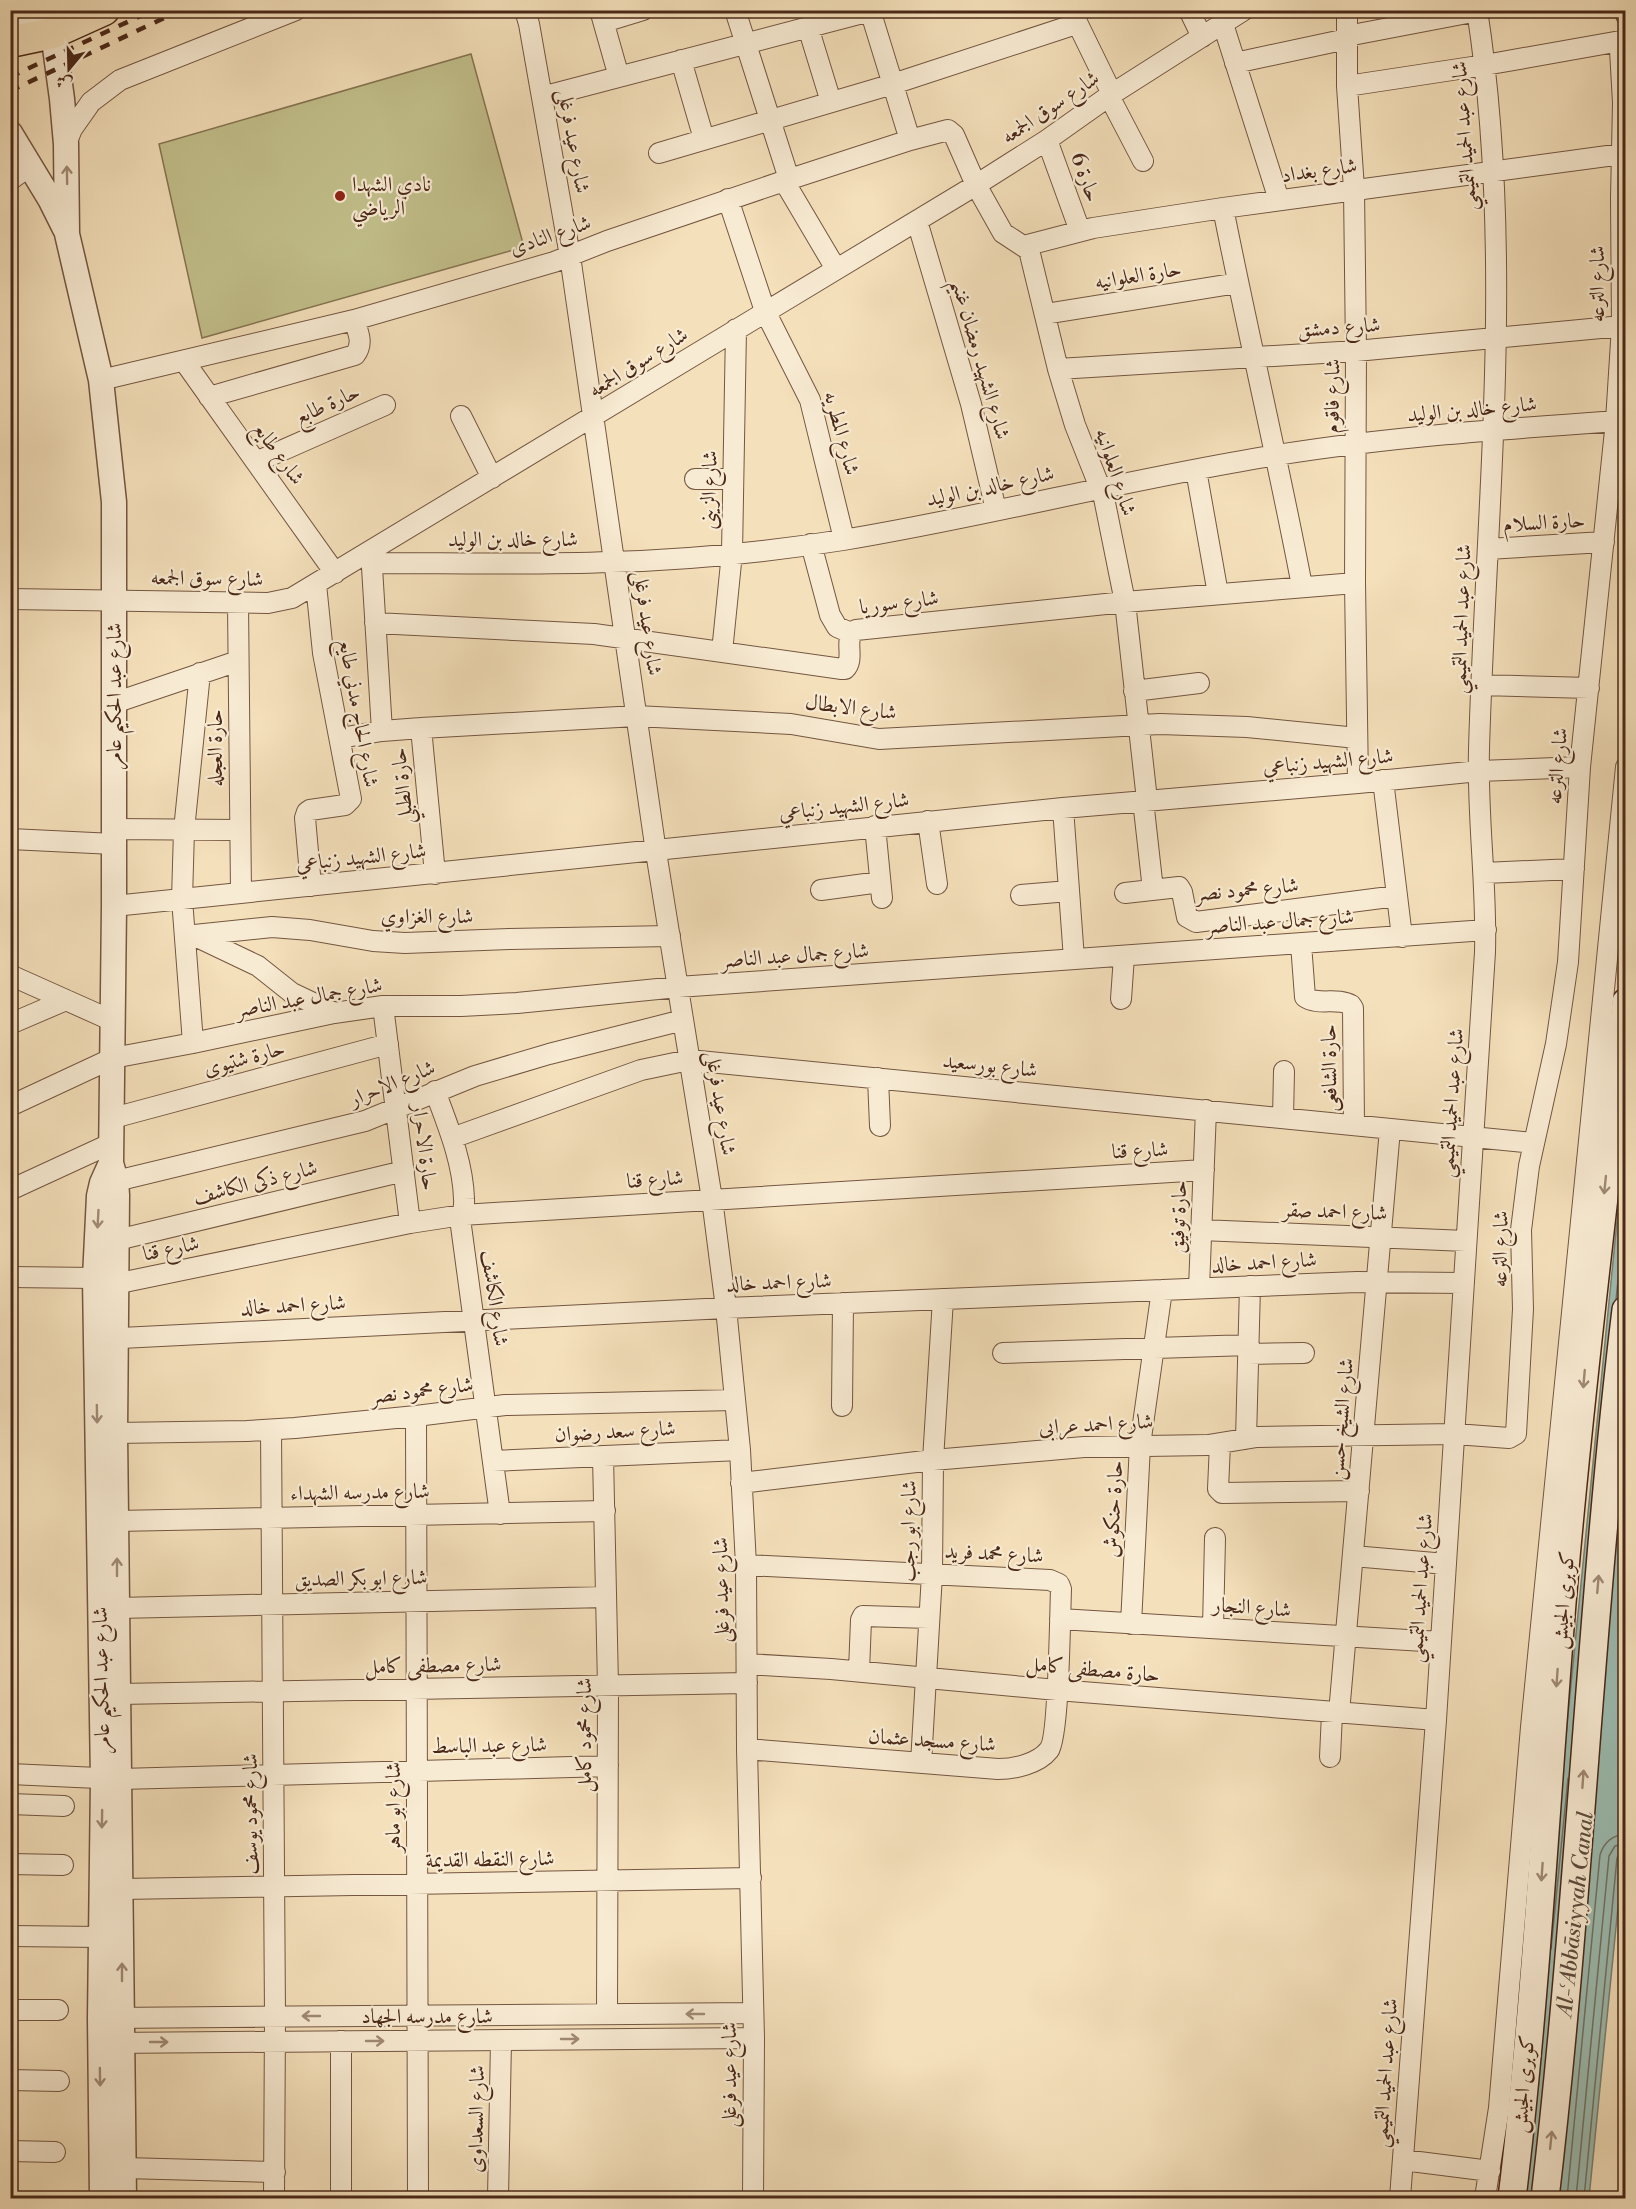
<svg xmlns="http://www.w3.org/2000/svg" width="1636" height="2209" viewBox="0 0 1636 2209" font-family="'Libre Bodoni',Amiri,serif">
<style>
.green{fill:#c2c08c;stroke:#867452;stroke-width:1.5}
.water{fill:#9cbdb2;stroke:#7b8174;stroke-width:1.5}
.lines{fill:none;stroke-linecap:round;stroke-linejoin:round}
.shore{stroke:#727265;stroke-width:1.5}
.minor-casing{stroke:#745641;stroke-width:22}
.tertiary-casing{stroke:#745641;stroke-width:27}
.secondary-casing{stroke:#492818;stroke-width:30}
.primary-casing{stroke:#492818;stroke-width:33}
.minor{stroke:#f8ebd3;stroke-width:20}
.tertiary{stroke:#f8ebd3;stroke-width:24}
.secondary{stroke:#f8ebd3;stroke-width:27}
.primary{stroke:#f4e0bb;stroke-width:30}
.rail{stroke:#492818;stroke-width:4.5;stroke-dasharray:10 10;stroke-linecap:butt}
.oneway{stroke:#a08a76}
.poi-dot{fill:#8f2418;stroke:#f8ebd3;stroke-width:2}
.labels{text-anchor:middle;stroke-width:4.5;stroke-linejoin:round;paint-order:stroke}
.street-label{font-size:21px;fill:#492818;stroke:#f8ebd3}
.poi-label{font-size:21px;fill:#492818;stroke:#f8ebd3;text-anchor:start}
.water-label{font-size:22px;font-style:italic;fill:#5e4d3e;stroke:#f8ebd3}
</style>
<rect width="100%" height="100%" fill="#f4e0bb"/>
<filter id="stains"><feTurbulence type="fractalNoise" baseFrequency=".00333" numOctaves="4"/><feColorMatrix values="0 0 0 0 .2 0 0 0 0 .09 0 0 0 0 .02 0 0 0 .5 -.17"/></filter>
<radialGradient id="worn" r=".72"><stop offset=".6" stop-color="#630" stop-opacity="0"/><stop offset="1" stop-color="#630" stop-opacity=".3"/></radialGradient>
<path class="green" d="M471 54 524 247 202 338 159 144Z"/>
<path class="water" d="M1625 1141 1626 1827 1589 2198H1520Z"/>
<g class="lines">
<path class="shore" d="M1616 1300 1626 1201
M1551 1949 1568 1778
M1567 2198 1600 1855C1604 1842 1612 1835 1626 1834
M1576 2198 1609 1856 1615 1846 1626 1843
M1584 2198 1617 1858 1620 1852 1626 1851"/>
<g class="minor-casing">
<path id="minor" d="M53 10V33
M525 10 529 24 570 256 656 852 712 1199 726 1308 740 1450 746 1565 747 1749 754 2038 753 2198
M600 10 619 77
M735 10 789 179
M870 10 910 140
M1071 10 1112 94
M1189 10 1202 37
M1347 10V86L1354 189 1356 351 1355 583 1358 783
M1625 10 1626 15
M604 22 643 10
M1223 24 1279 200
M808 27 831 102
M1347 36 1483 10
M681 60 704 139
M1235 63 1347 39
M1347 86 1485 65 1626 40
M1109 96 1143 161
M542 97 870 11
M1047 140 1080 231
M66 144 72 129 91 102 120 80 296 10
M659 153 893 84 1076 24
M10 180 31 165
M784 181 836 269
M728 199 765 311 810 400 844 539
M1223 208C1248 334 1278 460 1302 586
M917 221 971 404 996 510
M1024 246 1093 228 1223 208 1622 154
M1045 314 1238 283
M184 361 335 573
M1058 369 1356 351 1622 326
M101 380 354 320 554 262 607 241 784 181 910 140 948 130 954 135 976 185 1003 233 1029 250 1058 369 1075 425 1104 498 1125 602 1147 800
M209 397 355 355C364 343 358 332 354 320
M461 416 492 478
M256 462 385 405
M1196 470 1218 594
M695 479H733
M811 544 830 615 837 627 851 633
M1488 549 1604 542
M371 551 382 731
M371 563C451 563 531 565 611 562 688 560 767 552 843 540 989 516 1131 478 1277 455 1389 437 1503 429 1616 421
M10 599 268 603 292 598 976 185 1047 140 1112 94 1244 10
M238 603 241 893
M375 623 594 634 842 669H845C856 658 842 638 856 630L1125 602 1355 583
M722 652 732 553 736 329
M1482 685 1589 688
M1134 691 1199 683
M114 703 238 661
M421 728 435 874
M340 738 382 731 421 728 636 716 791 724 879 739 1160 724 1247 727 1357 738
M1383 780 1402 937
M1143 800 1153 890
M1063 808 1074 959
M928 821 937 884
M875 826 882 898
M114 829 239 830
M10 839 114 844
M1484 873 1574 869
M311 886 305 818 307 812 310 810 345 805 351 799 323 653 316 584
M821 890 880 882
M1125 893 1179 887 1182 892 1187 917 1196 922 1397 896
M1021 895 1069 891
M114 906 1063 808 1358 783 1479 771 1580 767
M185 936 272 927 310 930 373 941 405 943 509 939 670 936
M195 936 258 966 292 993 334 1013
M1301 944 1305 997C1318 1006 1337 997 1351 1005L1353 1008 1354 1125
M10 975 113 1021
M1121 999 1124 956
M383 1006 410 1223
M10 1024 66 1000
M193 1043 182 899 184 830 200 673
M878 1078 880 1126
M435 1091C448 1126 463 1162 464 1199 465 1208 461 1217 461 1226L500 1514
M10 1106 113 1058 193 1043 334 1013 383 1006H461L517 1003 678 987 1486 930
M113 1118 388 1044
M1283 1118 1284 1071
M452 1138 641 1070 689 1060 1534 1143
M116 1181 365 1121 475 1076 549 1054 683 1020
M10 1190 112 1143
M1201 1230 1466 1241
M117 1240 404 1171
M10 1277 95 1278
M115 1284 410 1223 462 1215 1204 1170
M1199 1288 1206 1110
M101 1339 726 1308 1357 1282 1464 1283
M1003 1353 1249 1345
M1248 1354 1304 1353
M842 1406 843 1303
M416 1416 418 2198
M271 1430 275 2017 274 2198
M115 1433 247 1431 295 1428 416 1416 505 1405 735 1400
M1246 1439 1250 1286
M1220 1444 1218 1489 1222 1493 1359 1491
M603 1456 608 1686 607 2014
M493 1461 740 1450
M741 1483 933 1460 1084 1447 1208 1445 1257 1437 1455 1434 1509 1438 1516 1434 1523 1309 1521 1230 1529 1166 1556 1044 1568 962 1580 767 1616 421 1622 326 1621 198 1623 103 1620 50 1626 38
M116 1521 605 1511
M1353 1556 1446 1564
M746 1565 1050 1580 1059 1584 1061 1589C1060 1613 1059 1737 1049 1750 1038 1764 1014 1769 998 1769L747 1749
M117 1608 606 1597
M1060 1619 1441 1642
M1131 1624 1140 1445 1162 1290
M1213 1628 1215 1538
M747 1664 831 1669 1057 1690 1436 1720
M859 1671 861 1620 863 1616 929 1618
M119 1694 747 1683
M1339 1713 1390 1129
M1330 1757 1332 1713
M921 1763 932 1574 933 1460 943 1299
M10 1774 120 1779 608 1766
M10 1804 64 1806
M10 1864 63 1865
M121 1889 751 1878
M10 1936 101 1937
M10 2010H58
M108 2018 753 2013
M109 2043 754 2038
M10 2080 59 2081
M10 2151 55 2152
M1403 2160 1490 2171
M124 2168 275 2172
M341 2198V2041
M498 2198 501 2040
M1400 2198 1436 1720 1485 952C1487 884 1477 817 1479 749 1486 504 1515 255 1477 10
M1485 2198 1499 2108 1531 1727 1626 767"/>
</g>
<g class="tertiary-casing">
<path id="tertiary" d="M10 22 53 33 62 99 66 144 67 234 101 380 114 502V906L111 1163 116 1181 117 1195 115 1433 124 2198
M10 133 50 199 65 229
M102 2198 100 2018 103 1779 95 1278 99 1196 102 1183 111 1163"/>
</g>
<g class="secondary-casing">
<path id="secondary" d="M1512 2198C1536 2001 1546 1801 1562 1603 1579 1402 1604 1202 1626 1002
M1545 2198C1580 1903 1590 1606 1626 1310"/>
</g>
<g class="primary-casing">
<path id="primary" d="M10 42 53 33 104 10"/>
</g>
<use href="#minor" class="minor"/>
<use href="#tertiary" class="tertiary"/>
<use href="#secondary" class="secondary"/>
<use href="#primary" class="primary"/>
<path class="rail" d="M10 77 153 10
M10 91 181 10"/>
</g>
<defs><path id="oneway-shaft" d="M-6 0H5M1.5-3L5.5 0L1.5 3" fill="none" stroke-width="1.6" stroke-linecap="round" stroke-linejoin="round" transform="scale(1.5)"/></defs>
<g class="oneway">
<use href="#oneway-shaft" transform="translate(67 175) rotate(-91)"/>
<use href="#oneway-shaft" transform="translate(1605 1185) rotate(96)"/>
<use href="#oneway-shaft" transform="translate(98 1219) rotate(93)"/>
<use href="#oneway-shaft" transform="translate(1584 1379) rotate(95)"/>
<use href="#oneway-shaft" transform="translate(97 1414) rotate(89)"/>
<use href="#oneway-shaft" transform="translate(117 1567) rotate(-90)"/>
<use href="#oneway-shaft" transform="translate(1598 1584) rotate(-85)"/>
<use href="#oneway-shaft" transform="translate(1557 1678) rotate(94)"/>
<use href="#oneway-shaft" transform="translate(1583 1779) rotate(-86)"/>
<use href="#oneway-shaft" transform="translate(102 1819) rotate(91)"/>
<use href="#oneway-shaft" transform="translate(1542 1872) rotate(94)"/>
<use href="#oneway-shaft" transform="translate(122 1972) rotate(-90)"/>
<use href="#oneway-shaft" transform="translate(695 2014) rotate(180)"/>
<use href="#oneway-shaft" transform="translate(311 2016) rotate(180)"/>
<use href="#oneway-shaft" transform="translate(570 2039)"/>
<use href="#oneway-shaft" transform="translate(375 2041)"/>
<use href="#oneway-shaft" transform="translate(159 2042)"/>
<use href="#oneway-shaft" transform="translate(100 2077) rotate(89)"/>
<use href="#oneway-shaft" transform="translate(1551 2140) rotate(-84)"/>
</g>
<circle class="poi-dot" cx="340" cy="196" r="6"/>
<g class="labels">
<g class="street-label">
<text transform="translate(1050 107) rotate(-34)" y="7">شارع سوق الجمعه</text>
<text transform="translate(1464 136) rotate(-94)" y="7">شارع عبد الحميد التميمي</text>
<text transform="translate(574 141) rotate(80)" y="7">شارع عيد فرغلى</text>
<text transform="translate(1319 170) rotate(-8)" y="7">شارع بغداد</text>
<text transform="translate(1086 177) rotate(70)" y="7">حارة 6</text>
<text transform="translate(550 235) rotate(-19)" y="7">شارع النادى</text>
<text transform="translate(1138 275) rotate(-9)" y="7">حارة العلوانيه</text>
<text transform="translate(1597 284) rotate(-90)" y="7">شارع الترعه</text>
<text transform="translate(1339 327) rotate(-4)" y="7">شارع دمشق</text>
<text transform="translate(981 359) rotate(74)" y="7">شارع الشهيد رمضان غنيم</text>
<text transform="translate(638 362) rotate(-32)" y="7">شارع سوق الجمعه</text>
<text transform="translate(1332 396) rotate(-89)" y="7">شارع فاقوم</text>
<text transform="translate(327 404) rotate(-24)" y="7">حارة طابع</text>
<text transform="translate(1472 409) rotate(-5)" y="7">شارع خالد بن الوليد</text>
<text transform="translate(842 433) rotate(75)" y="7">شارع المطريه</text>
<text transform="translate(279 453) rotate(54)" y="7">شارع طايع</text>
<text transform="translate(1116 472) rotate(72)" y="7">شارع العلوانيه</text>
<text transform="translate(990 486) rotate(-12)" y="7">شارع خالد بن الوليد</text>
<text transform="translate(709 490) rotate(-89)" y="7">شارع الزينى</text>
<text transform="translate(1544 522) rotate(-3)" y="7">حارة السلام</text>
<text x="513" y="546">شارع خالد بن الوليد</text>
<text transform="translate(207 578) rotate(1)" y="7">شارع سوق الجمعه</text>
<text transform="translate(899 602) rotate(-7)" y="7">شارع سوريا</text>
<text transform="translate(1461 619) rotate(-88)" y="7">شارع عبد الحميد التميمي</text>
<text transform="translate(648 623) rotate(82)" y="7">شارع عيد فرغلى</text>
<text transform="translate(114 696) rotate(-90)" y="7">شارع عبد الحكيم عامر</text>
<text transform="translate(851 707) rotate(7)" y="7">شارع الابطال</text>
<text transform="translate(359 713) rotate(80)" y="7">شارع الحاج مدني طايع</text>
<text transform="translate(215 748) rotate(-90)" y="7">حارة العجله</text>
<text transform="translate(1328 761) rotate(-5)" y="7">شارع الشهيد زنباعي</text>
<text transform="translate(1557 766) rotate(-85)" y="7">شارع الترعه</text>
<text transform="translate(402 786) rotate(-96)" y="7">حارة الطبلي</text>
<text transform="translate(844 806) rotate(-6)" y="7">شارع الشهيد زنباعي</text>
<text transform="translate(361 857) rotate(-6)" y="7">شارع الشهيد زنباعي</text>
<text transform="translate(1247 889) rotate(-5)" y="7">شارع محمود نصر</text>
<text x="427" y="923">شارع الغزاوي</text>
<text transform="translate(1280 921) rotate(-4)" y="7">شارع جمال عبد الناصر</text>
<text transform="translate(795 955) rotate(-4)" y="7">شارع جمال عبد الناصر</text>
<text transform="translate(309 997) rotate(-10)" y="7">شارع جمال عبد الناصر</text>
<text transform="translate(244 1058) rotate(-15)" y="7">حارة شتيوى</text>
<text transform="translate(990 1065) rotate(6)" y="7">شارع بورسعيد</text>
<text transform="translate(1329 1068) rotate(-91)" y="7">حارة الشافعى</text>
<text transform="translate(392 1083) rotate(-22)" y="7">شارع الاحرار</text>
<text transform="translate(721 1103) rotate(81)" y="7">شارع عيد فرغلى</text>
<text transform="translate(1451 1103) rotate(-86)" y="7">شارع عبد الحميد التميمي</text>
<text transform="translate(425 1147) rotate(83)" y="7">حارة الاحرار</text>
<text transform="translate(1140 1150) rotate(-3)" y="7">شارع قنا</text>
<text transform="translate(655 1179) rotate(-4)" y="7">شارع قنا</text>
<text transform="translate(255 1182) rotate(-14)" y="7">شارع ذكى الكاشف</text>
<text transform="translate(1335 1211) rotate(2)" y="7">شارع احمد صقر</text>
<text transform="translate(1178 1217) rotate(-88)" y="7">حارة توفيق</text>
<text transform="translate(171 1248) rotate(-12)" y="7">شارع قنا</text>
<text transform="translate(1500 1249) rotate(-89)" y="7">شارع الترعه</text>
<text transform="translate(1264 1262) rotate(-3)" y="7">شارع احمد خالد</text>
<text transform="translate(779 1282) rotate(-2)" y="7">شارع احمد خالد</text>
<text transform="translate(495 1298) rotate(82)" y="7">شارع الكاشف</text>
<text transform="translate(293 1305) rotate(-3)" y="7">شارع احمد خالد</text>
<text transform="translate(422 1390) rotate(-7)" y="7">شارع محمود نصر</text>
<text transform="translate(1341 1419) rotate(-85)" y="7">شارع الشيخ حسن</text>
<text transform="translate(1096 1424) rotate(-3)" y="7">شارع احمد عرابى</text>
<text transform="translate(615 1431) rotate(-3)" y="7">شارع سعد رضوان</text>
<text transform="translate(360 1492) rotate(-1)" y="7">شارع مدرسه الشهداء</text>
<text transform="translate(1113 1509) rotate(-87)" y="7">حارة حنكوش</text>
<text transform="translate(908 1531) rotate(-89)" y="7">شارع ابو رجب</text>
<text transform="translate(994 1553) rotate(3)" y="7">شارع محمد فريد</text>
<text transform="translate(361 1578) rotate(-1)" y="7">شارع ابو بكر الصديق</text>
<text transform="translate(1420 1588) rotate(-86)" y="7">شارع عبد الحميد التميمي</text>
<text transform="translate(721 1590) rotate(-91)" y="7">شارع عيد فرغلى</text>
<text transform="translate(1563 1600) rotate(-85)" y="7">كوبرى الجيش</text>
<text transform="translate(1252 1607) rotate(4)" y="7">شارع النجار</text>
<text transform="translate(433 1665) rotate(-1)" y="7">شارع مصطفى كامل</text>
<text transform="translate(1093 1669) rotate(5)" y="7">حارة مصطفى كامل</text>
<text transform="translate(101 1680) rotate(-91)" y="7">شارع عبد الحكيم عامر</text>
<text transform="translate(584 1735) rotate(-90)" y="7">شارع محمود كامل</text>
<text transform="translate(932 1740) rotate(4)" y="7">شارع مسجد عثمان</text>
<text transform="translate(489 1745) rotate(-1)" y="7">شارع عبد الباسط</text>
<text transform="translate(393 1807) rotate(-90)" y="7">شارع ابو ماهر</text>
<text transform="translate(250 1814) rotate(-90)" y="7">شارع محمود يوسف</text>
<text transform="translate(490 1859) rotate(-1)" y="7">شارع النقطه القديمة</text>
<text x="427" y="2023">شارع مدرسه الجهاد</text>
<text transform="translate(1385 2073) rotate(-86)" y="7">شارع عبد الحميد التميمي</text>
<text transform="translate(729 2075) rotate(-90)" y="7">شارع عيد فرغلى</text>
<text transform="translate(1523 2084) rotate(-85)" y="7">كوبرى الجيش</text>
<text transform="translate(476 2119) rotate(-89)" y="7">شارع السعداوى</text>
</g>
<g class="poi-label">
<text x="352" y="191">نادي الشهدا<tspan x="352" dy="24">الرياضي</tspan></text>
</g>
<g class="water-label">
<text transform="translate(1574 1914) rotate(-84)" y="8">Al-ʿAbbāsiyyah Canal</text>
</g>
</g>
<rect width="1636" height="2209" fill="none" stroke="#f4e0bb" stroke-width="36"/>
<rect x="12" y="12" width="1612" height="2185" fill="none" stroke="#492818" stroke-width="3"/>
<rect x="18" y="18" width="1600" height="2173" fill="none" stroke="#492818" stroke-width="1.5"/>
<g transform="translate(69 69) rotate(199)" stroke="#f8ebd3" stroke-width="4.5" paint-order="stroke">
<path d="M0-4.5L10 22L0 15L-10 22Z" fill="#492818"/>
<text y="-9" font-size="16" font-weight="bold" text-anchor="middle" fill="#492818">ش</text>
</g>
<rect width="100%" height="100%" filter="url(#stains)"/>
<rect width="100%" height="100%" fill="url(#worn)"/>
</svg>
